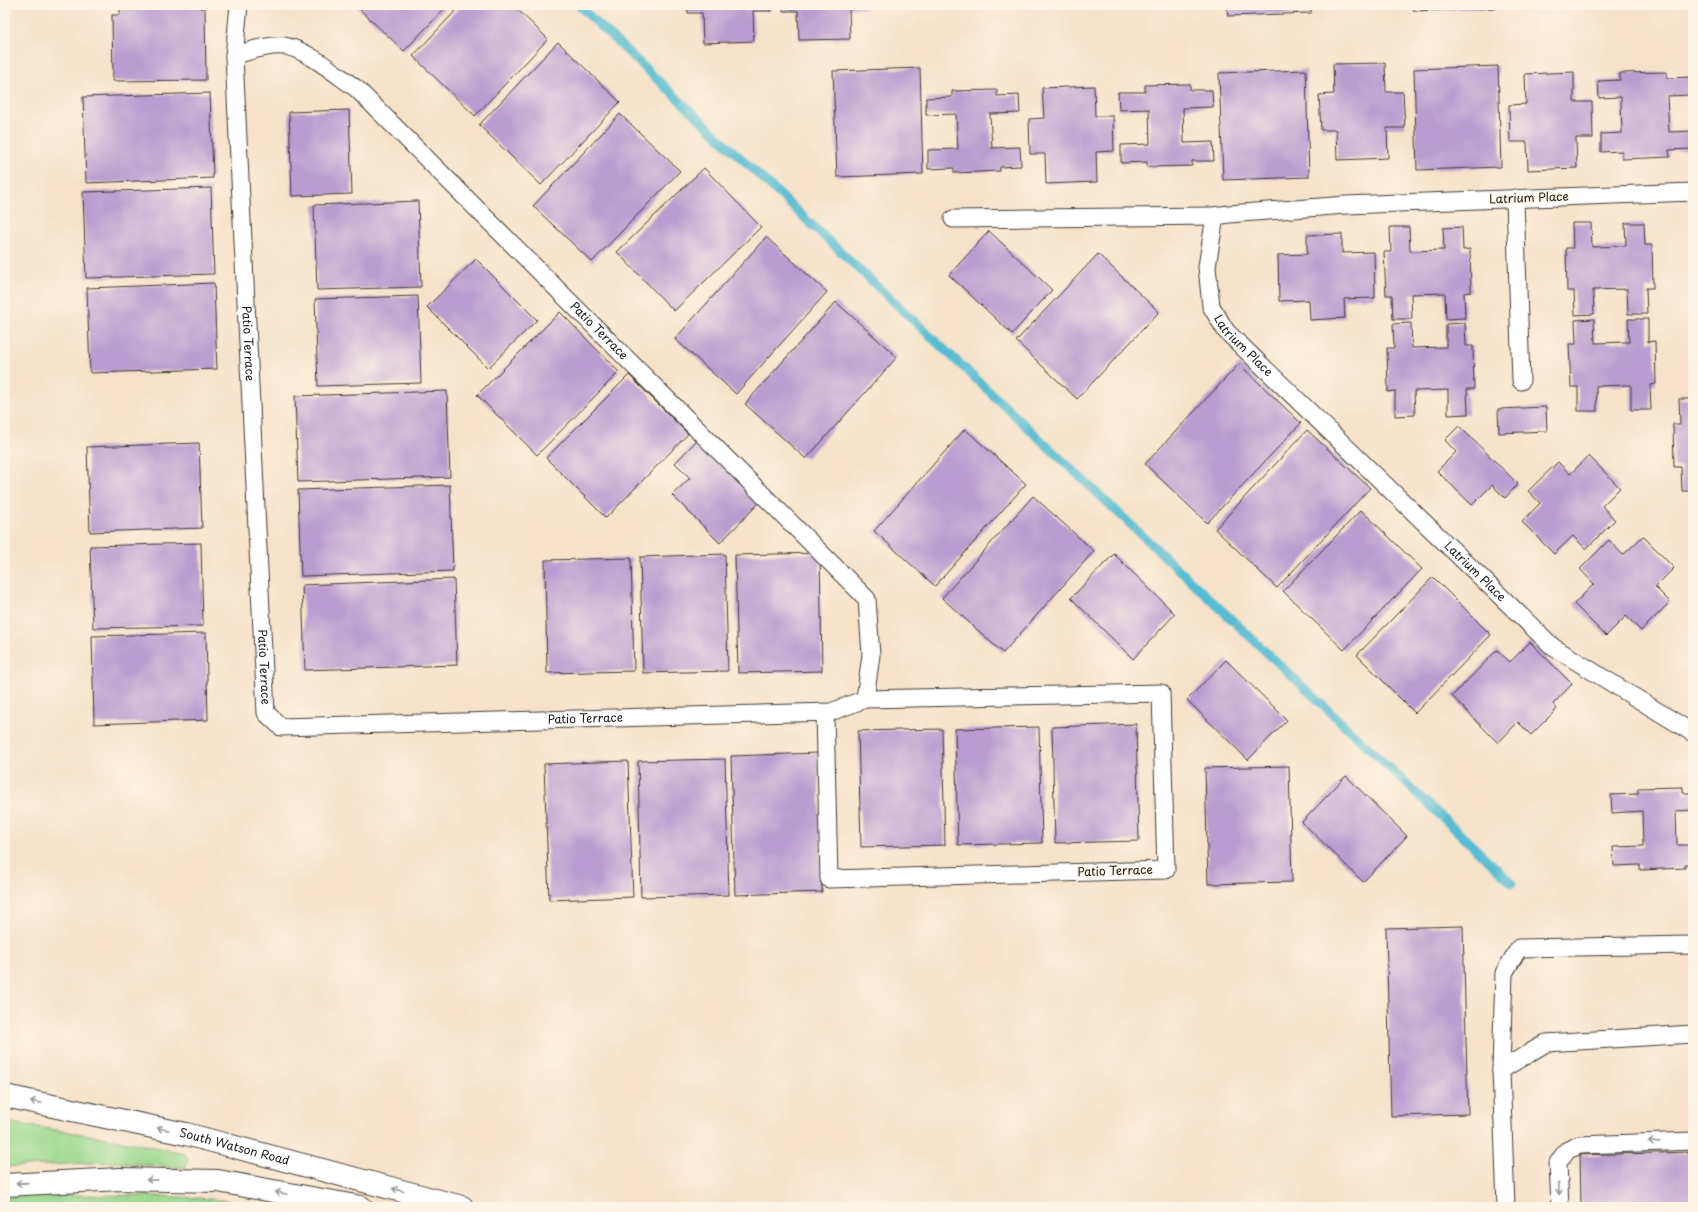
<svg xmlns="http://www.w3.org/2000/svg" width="1698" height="1212" viewBox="0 0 1698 1212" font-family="'Playpen Sans',sans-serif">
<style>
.green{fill:#9ad88d;stroke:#5b7a54}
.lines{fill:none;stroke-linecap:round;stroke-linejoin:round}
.stream{stroke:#54bcd1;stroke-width:9}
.building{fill:#ba9cd0}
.service-casing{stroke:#3d3a36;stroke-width:19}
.secondary-casing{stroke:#3d3a36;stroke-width:24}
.motorway-casing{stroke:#3d3a36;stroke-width:24}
.service{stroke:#fff;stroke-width:17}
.secondary{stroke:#fff;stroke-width:22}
.motorway{stroke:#fff;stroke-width:22}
.oneway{stroke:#999}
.labels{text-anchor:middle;stroke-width:3;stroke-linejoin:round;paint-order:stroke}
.street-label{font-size:12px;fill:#1c1c1c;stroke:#fcf5e5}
</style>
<rect width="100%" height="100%" fill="#fcf5e5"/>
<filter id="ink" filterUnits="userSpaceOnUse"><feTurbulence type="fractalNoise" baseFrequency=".025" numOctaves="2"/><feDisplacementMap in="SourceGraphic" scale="8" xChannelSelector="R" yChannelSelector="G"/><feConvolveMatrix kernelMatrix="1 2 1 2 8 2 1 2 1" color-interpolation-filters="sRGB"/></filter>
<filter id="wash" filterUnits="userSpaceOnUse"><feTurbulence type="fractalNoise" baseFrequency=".012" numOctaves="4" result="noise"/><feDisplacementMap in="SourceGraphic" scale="16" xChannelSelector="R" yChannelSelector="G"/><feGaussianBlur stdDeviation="0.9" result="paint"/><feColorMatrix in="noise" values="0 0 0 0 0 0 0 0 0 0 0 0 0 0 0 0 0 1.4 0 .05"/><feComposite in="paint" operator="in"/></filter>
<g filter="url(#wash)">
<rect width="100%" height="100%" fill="#f7e2c9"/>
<path class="green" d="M5 1122 95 1136 185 1153 188 1160 185 1168 109 1162 5 1167Z
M39 1195C116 1196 195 1193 271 1207H5V1198Z"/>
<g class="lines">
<path class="stream" d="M578 5 1512 883"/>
</g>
<g id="blocks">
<path class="building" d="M120 5H201V8H205L206 80 113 81 112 15H120Z
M355 5H448L404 51Z
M461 5H513L548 39 475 116 413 56Z
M687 5H771V11H753L754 41 703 43 702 13H688Z
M783 5H867V8L849 9 850 39 799 40 798 11H783Z
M1227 5H1311V13L1228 16Z
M1414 5H1496V8L1414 11Z
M558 42 620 102 541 185 479 125Z
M1385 63 1386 92H1403L1405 128H1387L1388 158 1337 160 1336 130H1321L1319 95 1334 94 1333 64Z
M1498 66 1501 167 1417 170 1414 69Z
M920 68 923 174 837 177 833 71Z
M1306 70 1309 177 1223 180 1219 73Z
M1574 72V102H1592L1593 138H1576L1577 168 1528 170 1527 142H1510L1509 105 1526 104 1525 74Z
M1667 72V78L1690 77 1691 95 1667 96 1669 132 1692 131V149L1669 150 1670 157 1623 159 1622 151 1601 152V134L1622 133 1621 97 1599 98 1598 81 1620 80V73Z
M1190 84V90H1212L1213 107 1183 108 1184 143 1213 142 1214 161H1192V166L1147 167V162L1121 163V145L1150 144 1149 109 1119 110 1118 92H1145V85Z
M1094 86 1095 116H1113L1114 151 1096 152 1097 182 1046 184 1045 154H1030L1029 119 1044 118 1042 88Z
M997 90V96L1019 95 1020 113 990 114 992 148 1020 147 1021 166 1000 167V171L954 173V168L928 169V150L958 149 956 114 926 115V98L952 97V91Z
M210 93 213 178 86 183 83 97Z
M349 110 352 194 292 196 289 112Z
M620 114 680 171 592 262 533 206Z
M704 168 761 227 674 311 617 252Z
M211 188 214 274 86 278 83 192Z
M418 201 421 287 317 290 314 205Z
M1572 223H1591L1592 247 1626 246 1625 223H1644L1645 245H1652L1653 288H1646L1647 314H1628L1627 289 1593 290 1594 314 1575 315 1574 291H1567L1566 248H1573Z
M1390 227H1409L1410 251 1444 250 1443 228 1462 227 1463 250 1470 249 1471 292 1464 293 1465 318 1446 319 1445 293 1411 294 1412 319H1393L1392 295H1386L1384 252H1391Z
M989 231 1052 290 1012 334 949 275Z
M1342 234V253L1374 252 1375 298 1344 299 1345 318 1310 320 1309 300 1279 301 1278 255 1307 254V235Z
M766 237 827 292 736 394 675 339Z
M1098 254 1159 312 1077 399 1016 341Z
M476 259 537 320 488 368 427 307Z
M214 283 217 369 90 373 87 288Z
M418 296 421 383 318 386 315 299Z
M836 302 897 357 806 459 745 404Z
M560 312 619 372 537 455 477 395Z
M1594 319 1595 343 1629 342 1628 319H1648V342L1655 341 1656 384 1650 385 1651 410H1631V385L1596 386 1597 411H1578V387H1571L1569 344H1576L1575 320Z
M1411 323 1412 348 1446 347V324L1465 323 1466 346H1473L1474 389H1467L1468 414 1448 415V390L1414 391 1415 415 1395 416V391L1388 392 1387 348H1394L1393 324Z
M1239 364 1301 423 1207 523 1145 464Z
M629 375 688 434 606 518 546 458Z
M447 391 450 477 298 482 295 396Z
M1679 399H1693V491H1682L1681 467H1674L1673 424H1680Z
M1546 407 1547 431 1499 433 1498 409Z
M1459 426 1518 484 1505 498 1492 485 1472 505 1437 471 1456 452 1445 440Z
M965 429 1026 484 935 586 874 531Z
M1307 430 1370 488 1277 588 1215 529Z
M697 440 760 502 720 543 672 495 690 478 675 463Z
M199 443 202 528 90 532 87 447Z
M1589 456 1620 488 1602 506 1615 520 1586 549 1573 536 1554 554 1522 522 1540 503 1528 491 1558 462 1570 474Z
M450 485 453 571 301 576 298 490Z
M1033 496 1094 551 1003 653 942 598Z
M1361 510 1422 569 1344 650 1283 591Z
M1643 536 1674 568 1655 587 1670 602 1641 631 1626 616 1606 636 1574 604 1594 584 1580 569 1609 540 1623 555Z
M201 543 203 626 93 628 90 546Z
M820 553 822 671 738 673 735 555Z
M725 554 728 671 643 673 640 557Z
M1114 554 1175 614 1133 659 1071 598Z
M631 558 634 671 547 673 545 560Z
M1433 577 1491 635 1415 713 1357 655Z
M454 579 457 665 305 670 302 585Z
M206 633 208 720 94 724 92 636Z
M1530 642 1572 684 1553 704 1557 709 1531 735 1518 722 1498 743 1452 696 1497 650 1510 662Z
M1226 660 1287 720 1248 760 1187 700Z
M1136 724 1139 841 1055 843 1052 727Z
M1039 727 1042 843 958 845 955 729Z
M942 729 945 845 861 847 858 731Z
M818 753 822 892 735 895 731 756Z
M725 759 729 895 641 897 638 761Z
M628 761 633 897 549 900 544 764Z
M1289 766 1292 882 1208 884 1205 768Z
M1346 776 1407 836 1363 882 1302 822Z
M1683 787V793H1693V810L1676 811 1677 845H1693V864H1685V868L1640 870V865L1614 866 1613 847 1643 846 1642 811 1612 813 1611 795 1638 794V788Z
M1463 926 1468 1114 1391 1116 1386 928Z
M1693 1152V1207H1581L1580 1155Z"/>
</g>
</g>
<g filter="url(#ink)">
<use href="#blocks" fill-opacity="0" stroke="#3d3a36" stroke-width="1"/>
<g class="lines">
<g class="service-casing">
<g id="service">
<path id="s1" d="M239 5 234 56 266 713 281 727 831 712 865 699 1161 693 1166 870 829 879 825 712"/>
<path id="s2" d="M234 56C248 51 270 44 285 46 308 50 338 76 357 89L867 599 871 655 865 699"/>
<path id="s3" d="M1693 192 1346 205 1229 214 1215 216 1207 267 1211 306 1226 331 1553 647 1693 733"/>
<path d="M1515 198 1521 381"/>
<path d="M953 219 1215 216"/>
<path d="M1501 1070 1504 973 1519 948 1693 945"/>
<path d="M1506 1207 1501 1070 1546 1043 1693 1034"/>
<path d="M1560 1207 1558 1163 1566 1151 1579 1145 1693 1141"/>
</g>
</g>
<g class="secondary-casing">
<g id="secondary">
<path id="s4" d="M5 1096 186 1134 462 1207"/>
</g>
</g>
<g class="motorway-casing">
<path id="motorway" d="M5 1185 120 1179 218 1181 361 1207"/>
</g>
<use href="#service" class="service"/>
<use href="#secondary" class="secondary"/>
<use href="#motorway" class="motorway"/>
</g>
<defs><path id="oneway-shaft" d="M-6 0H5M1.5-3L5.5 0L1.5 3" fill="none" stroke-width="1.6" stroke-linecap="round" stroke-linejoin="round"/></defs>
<g class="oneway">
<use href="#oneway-shaft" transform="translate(36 1102) rotate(-168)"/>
<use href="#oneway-shaft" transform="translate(163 1129) rotate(-168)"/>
<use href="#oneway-shaft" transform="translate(1654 1142) rotate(178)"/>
<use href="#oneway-shaft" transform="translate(152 1180) rotate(-179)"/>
<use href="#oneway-shaft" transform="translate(22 1183) rotate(176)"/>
<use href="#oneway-shaft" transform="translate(1559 1189) rotate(88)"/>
<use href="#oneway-shaft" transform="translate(398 1190) rotate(-165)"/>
<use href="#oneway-shaft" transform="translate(281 1193) rotate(-170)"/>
</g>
</g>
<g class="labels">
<g class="street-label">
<text transform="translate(1529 198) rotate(-2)" y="4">Latrium Place</text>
<text dy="4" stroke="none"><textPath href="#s2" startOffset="479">Patio Terrace</textPath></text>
<text dy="4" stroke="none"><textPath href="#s1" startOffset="339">Patio Terrace</textPath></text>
<text dy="4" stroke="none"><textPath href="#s3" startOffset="621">Latrium Place</textPath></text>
<text dy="4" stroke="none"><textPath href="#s3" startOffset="945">Latrium Place</textPath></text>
<text dy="4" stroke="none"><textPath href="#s1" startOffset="663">Patio Terrace</textPath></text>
<text dy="4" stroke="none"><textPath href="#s1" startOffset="1034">Patio Terrace</textPath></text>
<text transform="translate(1115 871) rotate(-2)" y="4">Patio Terrace</text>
<text dy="4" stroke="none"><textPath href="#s4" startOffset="235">South Watson Road</textPath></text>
</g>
</g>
<rect width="1698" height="1212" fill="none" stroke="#fcf5e5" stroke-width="20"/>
</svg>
